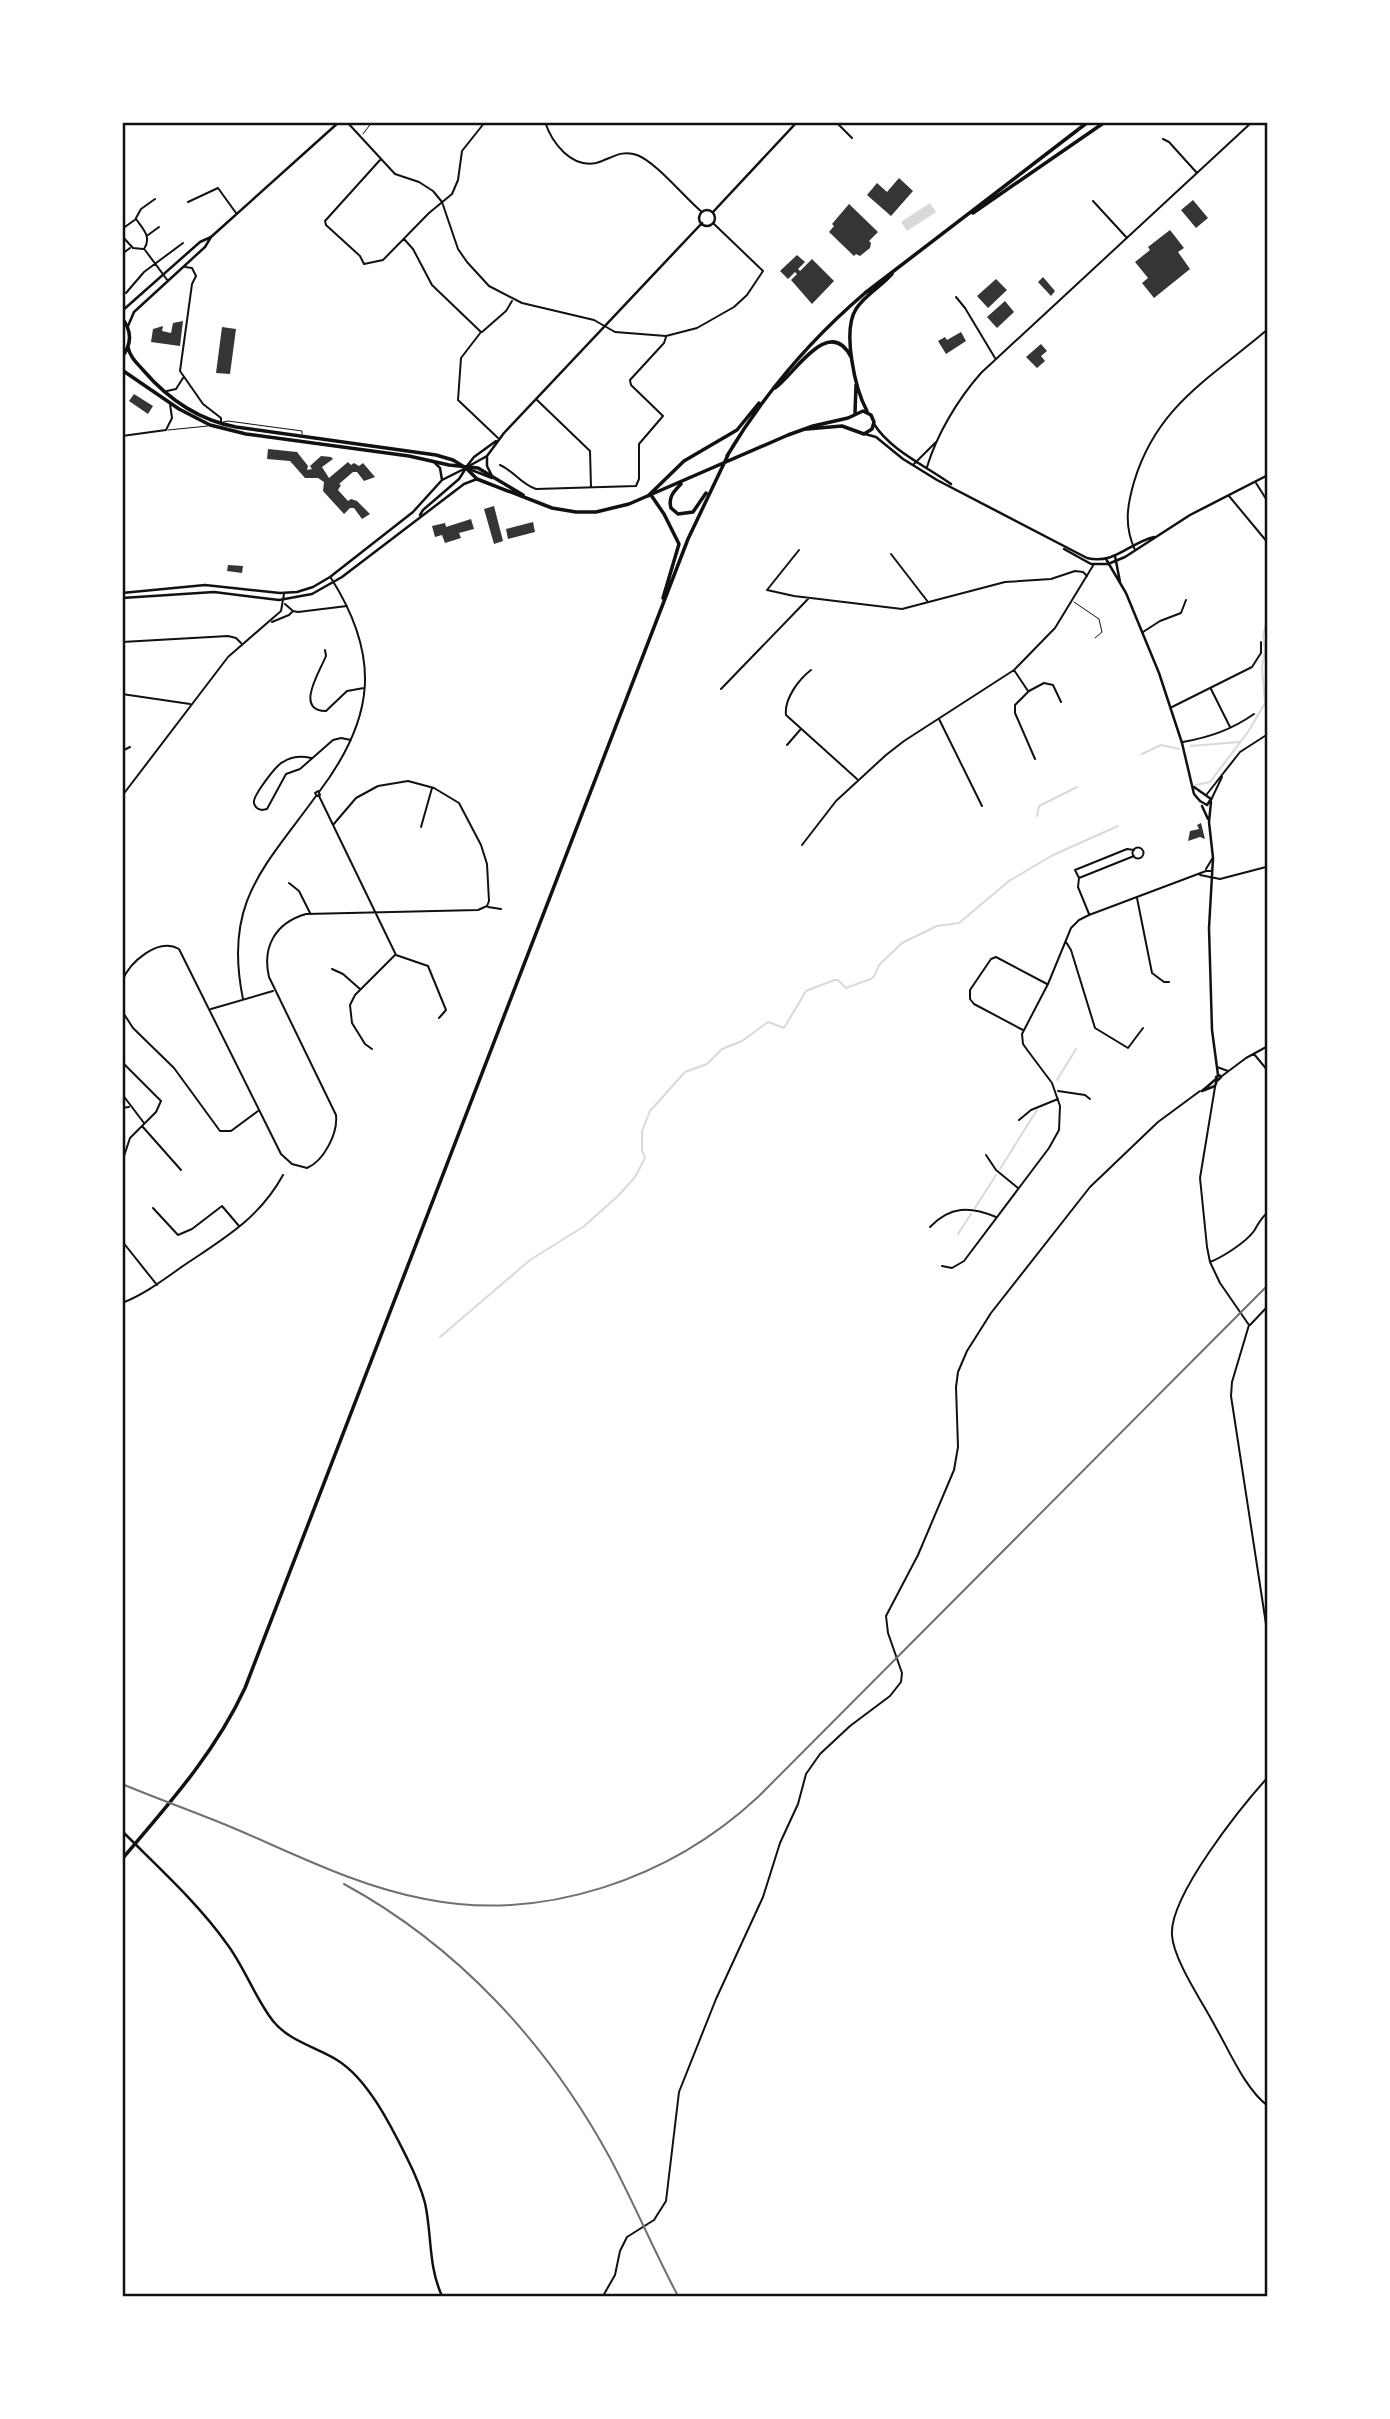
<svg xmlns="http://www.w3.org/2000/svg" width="1390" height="2419" viewBox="0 0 1390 2419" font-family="'Roboto Condensed',sans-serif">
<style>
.water{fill:#d9d9d9}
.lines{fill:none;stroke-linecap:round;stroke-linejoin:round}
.stream{stroke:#d9d9d9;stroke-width:2}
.building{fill:#353535}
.service{stroke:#111;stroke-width:1}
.minor{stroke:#111;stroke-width:2}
.tertiary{stroke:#111;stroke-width:2.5}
.secondary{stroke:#111;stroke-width:2.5}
.primary{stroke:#111;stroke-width:3.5}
.rail{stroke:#707070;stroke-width:2}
.neatline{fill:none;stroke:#111;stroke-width:2.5}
</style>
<rect width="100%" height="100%" fill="#fff"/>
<path class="water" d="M930 203 936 212 907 231 901 222Z"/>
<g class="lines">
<path class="stream" d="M1191 746 1239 742
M1142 754 1161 745 1179 749
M1196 785 1210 782 1248 732 1265 703 1262 667 1265 652 1263 636 1268 616
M1037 816 1039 806 1077 787
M1057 1080 1076 1049
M1000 1169 1037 1110
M975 1208 996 1175
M958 1234 971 1214
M440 1337 530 1260 583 1227 618 1196 635 1177 645 1158 642 1150V1131L650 1111 685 1072 707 1064 722 1049 742 1041 768 1022 784 1028 806 991 834 980H838L846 988 871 979 875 975 879 965 902 943 937 926 959 923 1009 881 1053 855 1118 826"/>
</g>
<path class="building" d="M899 178 913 191 891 216 867 195 877 183 887 192Z
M1193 200 1208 218 1196 228 1181 210Z
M849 204 878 232 869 241 871 243 870 248 860 256 856 254 854 256 829 232 834 226 832 224Z
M1170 230 1184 248 1178 252 1190 269 1154 298 1142 283 1148 278 1135 262 1150 250 1148 247Z
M797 255 805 262 798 269 800 271 812 259 834 281 812 304 791 280 797 274 795 272 788 279 780 271Z
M1043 277 1055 291 1051 296 1038 282Z
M996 279 1007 290 988 308 977 296Z
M1005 301 1014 312 997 328 987 317Z
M183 321 180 346 151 342 153 329 163 326 162 331 171 333 173 323Z
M222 327 236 329 230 374 216 373Z
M961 332 966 341 946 354 938 341 945 337 947 340Z
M1041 344 1047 351 1041 356 1045 361 1037 368 1026 357Z
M134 394 153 406 148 414 129 401Z
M268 449 297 452 308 466 307 470 312 469 310 466 321 456 331 457 333 459 322 467 329 478 348 462 351 465 354 463 359 466 363 463 375 477 364 481 357 472H353L339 484 341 485 338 490 348 501 351 499 357 501 370 514 362 519 354 508H350L344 514 323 491 324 482 318 478H305L290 461 267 459Z
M494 506 503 541 494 544 484 509Z
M471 519 474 529 459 533 461 538 445 543 442 535 435 537 432 526 445 523 446 527Z
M533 522 535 532 508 539 506 529Z
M228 565 243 566 242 573 227 571Z
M1201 823 1205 839 1200 837 1188 841 1190 831 1199 829 1197 825Z"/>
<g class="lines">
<path class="service" d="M363 134 372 122
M223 422 228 421 302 431V434
M168 430 208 426
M1074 602 1099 619 1102 632 1095 638"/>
<path class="minor" d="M347 122 395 174 419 182 433 191 442 202 458 249 467 262 489 286 522 303 594 320 615 332 666 336 697 328 734 307 747 295 763 271 713 223
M545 122C552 143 571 168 596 163 611 159 621 149 637 155 656 162 685 198 702 212
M836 122 852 138
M1163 139 1169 142 1197 173
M380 160 325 221 326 225 360 256 364 264 383 260 429 213 452 194 458 180 462 151 485 122
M1093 201 1127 238
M188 202 218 188 236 213
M136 218 141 209 155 199
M122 229 136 219C143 229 152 237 144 249
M148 235 159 227
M122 236 133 248 143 249
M404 239 413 249 432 285 481 332 461 358 458 400 498 438
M145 250 168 281
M122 254 130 248
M185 267 192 268 196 276 192 284 180 371 203 404 221 418V422
M126 293 144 272 183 243
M956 297 965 308 995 358
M482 332 506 311 512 301
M167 391 176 389 183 378
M537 400 590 451 591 487
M122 436 166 430 172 418 170 404
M500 465C514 471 521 484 536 489L636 486 639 479V444L663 416 631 385 630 380 664 343 666 337
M913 465 936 442
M927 467C937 434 958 399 981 373L1252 122
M1256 483 1268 502
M1229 496 1268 543
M799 550 767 590 794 596 902 609 1005 582 1051 579 1075 571 1083 572 1087 576
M1135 550C1124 526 1127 506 1134 482 1157 405 1211 378 1268 329
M891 554 928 602
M285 604 293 611
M272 622 289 615 293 611 298 612 347 606
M1143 632 1160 621 1181 613 1186 600
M122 642 228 636 236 638 241 643
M325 650 326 656C320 671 294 711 326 711L347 691 364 688
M811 670C799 679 784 699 786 715L857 779
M1014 670 1028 691
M721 689 808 599
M1211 689 1230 727
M122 694 190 704
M1172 707 1252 667 1261 653V642
M939 719 982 806
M1183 742C1210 737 1231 730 1254 714
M787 745 800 730
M122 751 130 747
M311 758C302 756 291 757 283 762 276 765 252 797 254 803 255 808 258 809 262 810L267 809 286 774 300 769 333 740 341 738 351 740
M1035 759 1015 713V705L1029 691 1044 683 1053 685 1061 702
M318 791 320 795 317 796 315 793Z
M319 792C375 718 381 657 331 578
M1207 794 1240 752 1268 734
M122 796 228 657 281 611 284 594
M319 796 396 955 428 966 446 1010 439 1018
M1211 800 1222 777
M333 825 356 798 378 786 408 781 434 788 459 803 481 845 487 864 489 901 487 906
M421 827 432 788
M802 845 836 801 886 755 904 741 1014 670 1055 628 1094 564
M1132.5 853a5.5 5.5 0 1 1 11 0a5.5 5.5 0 1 1-11 0Z
M1206 869 1212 859
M1200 875 1220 879 1266 867
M1079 878 1134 856
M289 883 299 891 310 913
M1137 898 1152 973 1164 982H1169
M488 907 501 909
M1089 914 1078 887 1079 878 1075 870 1127 849 1134 850
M1066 942 1071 950 1095 1028 1128 1048 1143 1028
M332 969 343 974 360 989
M122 981C130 962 158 937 179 949L281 1154 292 1164 307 1168C324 1161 338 1133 336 1115L269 977C262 947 275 923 306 914L478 910 487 906
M243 999C223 902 264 868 316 796
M211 1009 273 991
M122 1011 133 1028 174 1068 220 1131H231L258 1111
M1023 1030 974 1004 970 999V990L991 959 996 957 1047 984
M372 1049 365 1044 352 1023 350 1005 355 995 395 955
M1254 1054 1268 1071
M122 1062 161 1101 156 1112 130 1138 122 1162
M1217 1067 1228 1071
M1222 1076 1246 1058 1268 1046
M1215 1087 1200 1178 1207 1247 1210 1262 1220 1283 1249 1325 1232 1382 1231 1396 1268 1637
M1058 1091 1085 1095 1090 1099
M122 1094 144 1123
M122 1108 129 1107
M1019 1120 1031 1110 1058 1099
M142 1126 181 1170
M986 1155 996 1170 1018 1188
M153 1208 178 1235 192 1229 222 1206 239 1226
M930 1227C950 1206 970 1206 996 1217
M122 1241 157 1285
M1210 1262C1223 1257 1246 1242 1254 1231 1258 1224 1261 1218 1268 1212
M942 1266 952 1268 964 1261 1049 1148 1059 1130 1060 1106 1052 1083 1028 1051 1023 1044 1022 1034 1048 984 1071 928 1079 920 1089 915 1206 871H1212
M122 1303C145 1294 163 1280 183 1266 223 1239 259 1219 283 1175
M1250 1325 1268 1306
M1268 1777C1242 1806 1169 1896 1172 1935 1173 1959 1203 2003 1215 2026 1229 2050 1245 2089 1268 2106
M603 2296 615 2275 620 2251 627 2237 654 2220 666 2201 679 2092 716 1999 763 1897 780 1843 798 1804 806 1774 820 1754 850 1726 890 1696 901 1682 902 1673 888 1633 886 1616 918 1555 954 1470 958 1447 956 1387 958 1372 967 1351 991 1313 1090 1187 1158 1122 1200 1091"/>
<path class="tertiary" d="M699 218a8 8 0 1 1 16 0a8 8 0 1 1-16 0Z
M713 212 797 122
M487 456V466L492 476
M467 466 474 457 496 441
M469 466 487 456 504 433 702 223
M1115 556 1120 582
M1106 559 1126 593 1159 673 1182 743 1194 794 1200 801
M1194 787 1211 799 1207 805 1200 801
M1211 802 1209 822 1213 858 1209 928 1212 1030 1218 1075
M1202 806 1208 819
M1219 1075 1221 1077 1218 1080 1216 1077Z
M1202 1091 1215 1086 1217 1080
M1202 1091 1216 1079"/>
<path class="secondary" d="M122 311 200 242 211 237 339 122
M128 326 134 312 205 247 211 237
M874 424C890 450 926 466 951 484
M865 434 876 437 903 459 937 480 1087 558C1114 565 1129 543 1154 537
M434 462 440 468 442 480
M469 469 492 478
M420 515 423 510 459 479 466 468
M1064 549 1091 564H1108L1125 557 1190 515 1268 475
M122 593 205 585 280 593 297 592 313 587 330 577 413 512 442 480 466 468
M122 598 214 592 279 600 312 594 342 577 464 484 477 479
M122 1831C158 1867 198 1903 227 1944 245 1968 255 1998 273 2021 289 2041 316 2047 337 2060 368 2079 391 2126 407 2158 414 2172 421 2188 425 2203 432 2234 428 2266 442 2296"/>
<path class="primary" d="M973 213 1105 122
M122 318C132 331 132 344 122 357
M128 347C130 357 136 362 143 370 168 399 198 420 236 427L436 455 453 460 466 468 477 479 552 508 576 512H596L629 504 788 435 813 426 848 418 863 411 871 415 874 422 872 429 864 434 842 426 807 429
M122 370 179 409 210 425 246 434 409 456 449 465 478 468 523 495
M775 388C794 375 829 314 851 357
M867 411C855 389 842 331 856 309 865 295 882 286 892 274
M855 413 856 385
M727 456C764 394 810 340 865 293L1088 122
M681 484C673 492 668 498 671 508L678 514 693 512 706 493
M651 495 664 514 679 544 663 598
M648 496 684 461 737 430 759 403
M122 1859C168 1805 215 1753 245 1688L688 539 728 455"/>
<path class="rail" d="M122 1784C158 1799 195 1812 231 1827 295 1854 356 1886 425 1899 544 1923 671 1878 758 1797L1268 1285
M344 1884C458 1946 548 2044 610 2158 634 2203 654 2251 678 2296"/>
</g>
<rect width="1390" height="2419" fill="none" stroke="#ffffff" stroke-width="248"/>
<rect x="124" y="124" width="1142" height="2171" class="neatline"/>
</svg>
